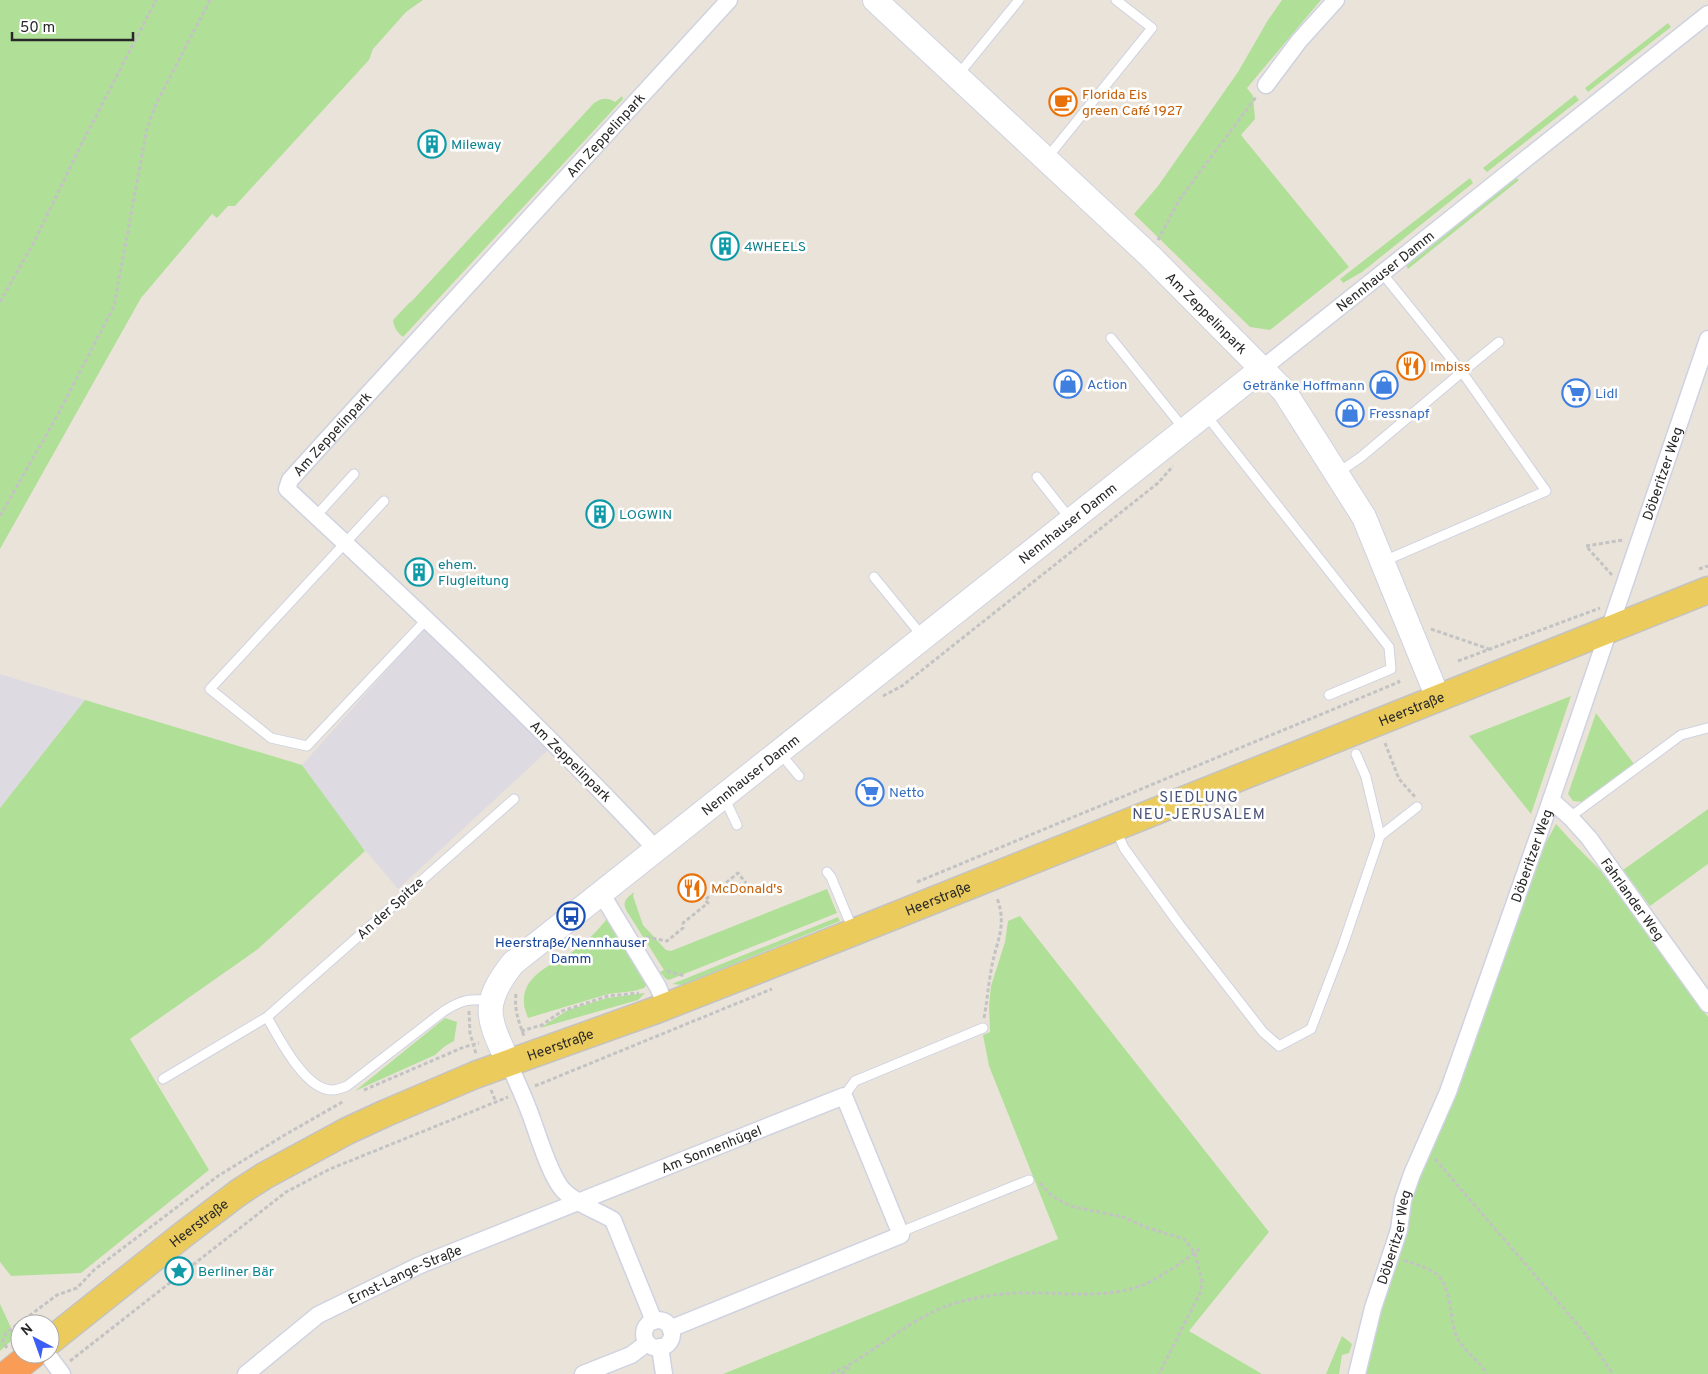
<svg xmlns="http://www.w3.org/2000/svg" width="1708" height="1374" viewBox="0 0 1708 1374" font-family="Overpass,sans-serif">
<style>
.industrial{fill:#dddae2}
.green{fill:#b0e097}
.lines{fill:none;stroke-linecap:round;stroke-linejoin:round}
.lane-casing{stroke:#cfd2e1;stroke-width:11}
.street-casing{stroke:#cfd2e1;stroke-width:19}
.secondary-casing{stroke:#cfd2e1;stroke-width:26}
.primary-casing{stroke:#c3c3c3;stroke-width:29}
.highway-casing{stroke:#c3c3c3;stroke-width:30}
.path{stroke:#c3c3c3;stroke-width:3;stroke-dasharray:4 2.5;stroke-linecap:butt}
.lane{stroke:#fff;stroke-width:9}
.street{stroke:#fff;stroke-width:16}
.secondary{stroke:#fff;stroke-width:24}
.primary{stroke:#eccb5d;stroke-width:26}
.highway{stroke:#f99d56;stroke-width:28}
.labels{text-anchor:middle;stroke-width:5;stroke-linejoin:round;paint-order:stroke}
.food-label{font-size:14px;fill:#c56008;stroke:#fff;text-anchor:start}
.street-label{font-size:14px;fill:#282828;stroke:#fff}
.culture-label{font-size:14px;fill:#0d838f;stroke:#fff;text-anchor:start}
.shop-label{font-size:14px;fill:#366cbe;stroke:#fff;text-anchor:start}
.transit-label{font-size:14px;fill:#164399;stroke:#fff}
.neighbourhood-label{font-size:15px;letter-spacing:1px;fill:#4a5277;stroke:#fff}
</style>
<rect width="100%" height="100%" fill="#eae3da"/>
<path class="industrial" d="M429 623 558 741 398 889 345 826 302 765Z
M0 674 85 700 0 808Z"/>
<path class="green" d="M0 0H423L406 12 373 49 369 60 235 206H228L217 218 212 214 141 298 0 549Z
M1282 0H1321L1247 88 1253 96 1255 119 1241 135 1349 267 1270 330 1250 327 1134 214 1158 186 1238 72 1268 20Z
M1668 23 1671 27 1588 92 1585 88Z
M1575 95 1579 100 1487 172 1483 168Z
M622 96 623 99 403 337C397 332 394 328 393 320L410 302H411L594 103C602 98 607 97 615 102Z
M1470 178 1473 183 1362 272 1343 283 1340 279Z
M1516 178 1519 180 1408 269 1406 264Z
M1571 696 1531 814 1469 736Z
M85 700 302 765 365 851 258 949 130 1039 209 1170 81 1273 11 1276 0 1262V808Z
M1596 713 1634 764 1583 802 1573 801 1568 794Z
M1708 809V864L1650 906 1623 870Z
M1556 824 1577 847 1600 870 1708 1017V1374H1362L1377 1319 1396 1266 1415 1176 1538 857Z
M827 889 837 913 669 980 666 979 660 972 664 970 626 910C622 901 627 898 634 892L633 896 643 925 666 950 671 951Z
M1020 916 1269 1232 1189 1331 1262 1374H723L1058 1239 989 1066 983 1035 990 1032 989 1005 991 986 1005 942 1008 921Z
M838 917 840 921 682 985 672 984Z
M606 920H608L647 984 644 988 634 991 608 994 528 1018C527 1014 524 1008 524 1003 522 975 552 965 572 952 585 944 596 932 606 920Z
M645 993 638 1000 540 1028 568 1010 607 998Z
M445 1018 457 1022 454 1041 445 1046 435 1055 355 1091Z
M0 1304 13 1332 11 1341 0 1351Z
M1342 1336 1352 1344 1349 1353 1342 1355 1339 1374H1326Z"/>
<g class="lines">
<g class="lane-casing">
<path id="lane" d="M958 75 1019 0
M1047 158 1152 28 1116 0
M1111 338 1184 429
M1206 415 1389 647 1391 669 1329 695
M1336 474 1361 457 1462 372 1382 273
M1037 477 1071 520
M384 501 210 689 271 738 307 746 427 619
M316 516 354 474
M1384 561 1546 491 1462 372 1499 342
M874 577 923 637
M780 753 799 776
M1356 754 1366 777 1380 836
M724 797 737 825
M1570 817 1681 735 1707 728
M1116 830 1124 848 1179 924 1263 1032 1279 1046 1311 1029 1343 945 1380 836 1417 807
M827 872 831 877 853 930
M267 1017C279 1038 305 1090 332 1090 337 1090 342 1088 347 1086L444 1011C463 999 469 999 491 1000
M163 1079 267 1017 514 799
M844 1096 855 1081 983 1028
M901 1235 908 1229 1029 1180"/>
</g>
<g class="street-casing">
<g id="street">
<path d="M1266 85 1299 41 1336 0"/>
<path id="s1" d="M1263 368 1708 14"/>
<path id="s2" d="M1551 800 1570 817 1589 838 1708 1004"/>
<path id="s3" d="M657 850C539 724 413 606 287 489L290 480 338 427 729 0"/>
<path d="M601 893 658 987 666 1006"/>
<path d="M508 1062C516 1080 524 1097 531 1116 538 1135 550 1176 563 1190 576 1204 598 1211 613 1220L654 1321"/>
<circle cx="658" cy="1334" r="14"/>
<path d="M660 1347 664 1374"/>
<path d="M47 1354 62 1374"/>
<path id="s4" d="M246 1374 318 1315 420 1265 844 1096 901 1235 677 1326 671 1330"/>
<path d="M583 1374 631 1355 647 1343"/>
<path id="s5" d="M1357 1374 1373 1308 1399 1230 1403 1200 1412 1174 1448 1092 1551 800 1708 339"/>
</g>
</g>
<g class="secondary-casing">
<g id="secondary">
<path id="s6" d="M875 0 1150 256 1284 391 1364 517 1438 698"/>
<path id="s7" d="M508 1062C488 1018 480 1005 513 963L1263 368"/>
</g>
</g>
<g class="primary-casing">
<g id="primary">
<path id="s8" d="M50 1341 184 1234 238 1193 264 1176 347 1131 386 1113 475 1075 659 1009 854 932 1708 590"/>
</g>
</g>
<g class="highway-casing">
<path id="highway" d="M8 1374 33 1354"/>
</g>
<path class="path" d="M1158 240 1179 200 1256 97
M0 302 34 242 81 145 156 0
M0 516 56 418 114 306 147 128 156 104 210 0
M1699 569 1708 566
M1612 575 1586 546 1623 540
M1431 629 1489 649
M1458 661 1600 608
M883 696 902 686 1158 483 1173 466
M1385 743 1399 779 1415 797
M917 882 1399 682 1397 679
M646 937 667 941 683 928V923L708 903 705 900 738 873 746 883
M667 971 685 976
M516 994C514 1010 519 1022 524 1036
M469 1011 470 1033 476 1054
M984 1018C987 1002 988 987 991 971 995 943 1008 928 997 898
M521 1031 542 1025 562 1011 608 996 639 993
M535 1086 772 989
M364 1090 464 1047 479 1043
M491 1090 496 1102
M1435 1159 1584 1332 1613 1374
M1040 1183 1052 1196 1070 1206 1123 1217 1148 1228 1184 1239 1195 1253 1202 1282 1200 1293 1159 1374
M1404 1260C1413 1264 1423 1266 1432 1271 1452 1281 1449 1317 1456 1335 1462 1350 1479 1360 1487 1374
M7 1348 3 1341 6 1333 57 1295 77 1288 94 1270 218 1176 283 1136 344 1101
M70 1361 286 1192 330 1169 508 1097
M831 1374C877 1353 913 1313 963 1301 983 1296 1003 1293 1023 1293 1061 1292 1101 1299 1137 1287 1160 1279 1182 1262 1201 1248
M842 1374 849 1367"/>
<use href="#lane" class="lane"/>
<use href="#street" class="street"/>
<use href="#secondary" class="secondary"/>
<use href="#primary" class="primary"/>
<use href="#highway" class="highway"/>
</g>
<defs>
<g id="cafe-ring" transform="scale(1.4375)"><circle r="9.5" fill="#fff" stroke="#e8710a" stroke-width="1.5"/><path d="M-5.5-4.5H6V0H3Q3 3.5 0 3.5H-2.5Q-5.5 3.5-5.5 0ZM3-3.2v2h1.7v-2ZM-6 4.5H4V6H-6Z" fill="#e8710a"/></g>
<g id="building-ring" transform="scale(1.4375)"><circle r="9.5" fill="#fff" stroke="#0f9aa8" stroke-width="1.5"/><path d="M-4-6H4V6H1V3H-1V6H-4ZM-2.5-4.3h1.7v1.8h-1.7ZM.8-4.3h1.7v1.8H.8ZM-2.5-1h1.7V.8h-1.7ZM.8-1h1.7V.8H.8Z" fill="#0f9aa8"/></g>
<g id="restaurant-ring" transform="scale(1.4375)"><circle r="9.5" fill="#fff" stroke="#e8710a" stroke-width="1.5"/><path d="M-5-6h1v4h1v-4h1v4h1v-4h1v5L-1.5 .5V6h-2V.5L-5-1ZM5-6V6H3V1.5H1.5Q1.5-4 5-6Z" fill="#e8710a"/></g>
<g id="shop-ring" transform="scale(1.4375)"><circle r="9.5" fill="#fff" stroke="#3f7fe0" stroke-width="1.5"/><path d="M-5-2.5h2.3a2.7 3.5 0 0 1 5.4 0H5L5.5 6h-11ZM-1.5-2.5h3a1.5 2.3 0 0 0-3 0Z" fill="#3f7fe0"/></g>
<g id="supermarket-ring" transform="scale(1.4375)"><circle r="9.5" fill="#fff" stroke="#3f7fe0" stroke-width="1.5"/><path d="M-6-5.5h2.5l.6 2H6L4.5 2H-2.5L-4.4-4H-6ZM-1.5 3.2a1.3 1.3 0 1 0 .1 0ZM3 3.2a1.3 1.3 0 1 0 .1 0Z" fill="#3f7fe0"/></g>
<g id="bus-ring" transform="scale(1.4375)"><circle r="9.5" fill="#fff" stroke="#1a4fb4" stroke-width="1.5"/><path d="M-5-6H5V4H4V6H2V4H-2V6H-4V4H-5ZM-3.5-4V0h7V-4ZM-3.5 1.2v1.5H-2V1.2ZM2 1.2v1.5H3.5V1.2Z" fill="#1a4fb4"/></g>
<g id="sight-ring" transform="scale(1.4375)"><circle r="9.5" fill="#fff" stroke="#0f9aa8" stroke-width="1.5"/><path d="M0-6L1.8-2.2L6-1.7L2.9 1.2L3.7 5.4L0 3.3L-3.7 5.4L-2.9 1.2L-6-1.7L-1.8-2.2Z" fill="#0f9aa8"/></g>
</defs>
<g fill-rule="evenodd">
<use href="#cafe-ring" x="1063" y="102"/>
<use href="#building-ring" x="432" y="144"/>
<use href="#building-ring" x="725" y="246"/>
<use href="#restaurant-ring" x="1411" y="366"/>
<use href="#shop-ring" x="1068" y="384"/>
<use href="#shop-ring" x="1384" y="385"/>
<use href="#supermarket-ring" x="1576" y="393"/>
<use href="#shop-ring" x="1350" y="413"/>
<use href="#building-ring" x="600" y="514"/>
<use href="#building-ring" x="419" y="572"/>
<use href="#supermarket-ring" x="870" y="792"/>
<use href="#restaurant-ring" x="692" y="888"/>
<use href="#bus-ring" x="571" y="916"/>
<use href="#sight-ring" x="179" y="1271"/>
</g>
<g class="labels">
<g class="food-label">
<text x="1082" y="99">Florida Eis<tspan x="1082" dy="16">green Café 1927</tspan></text>
<text x="1430" y="371">Imbiss</text>
<text x="711" y="893">McDonald's</text>
</g>
<g class="street-label">
<text dy="5" stroke="none"><textPath href="#s3" startOffset="994">Am Zeppelinpark</textPath></text>
<text dy="5" stroke="none"><textPath href="#s1" startOffset="156">Nennhauser Damm</textPath></text>
<text dy="5" stroke="none"><textPath href="#s6" startOffset="456">Am Zeppelinpark</textPath></text>
<text dy="5" stroke="none"><textPath href="#s3" startOffset="589">Am Zeppelinpark</textPath></text>
<text dy="5" stroke="none"><textPath href="#s5" startOffset="952">Döberitzer Weg</textPath></text>
<text dy="5" stroke="none"><textPath href="#s7" startOffset="816">Nennhauser Damm</textPath></text>
<text dy="5" stroke="none"><textPath href="#s8" startOffset="1510">Heerstraße</textPath></text>
<text transform="translate(571 761) rotate(45)" y="5">Am Zeppelinpark</text>
<text dy="5" stroke="none"><textPath href="#s7" startOffset="411">Nennhauser Damm</textPath></text>
<text dy="5" stroke="none"><textPath href="#s5" startOffset="548">Döberitzer Weg</textPath></text>
<text dy="5" stroke="none"><textPath href="#s8" startOffset="1000">Heerstraße</textPath></text>
<text dy="5" stroke="none"><textPath href="#s2" startOffset="129">Fahrlander Weg</textPath></text>
<text transform="translate(390 908) rotate(-42)" y="5">An der Spitze</text>
<text dy="5" stroke="none"><textPath href="#s8" startOffset="595">Heerstraße</textPath></text>
<text dy="5" stroke="none"><textPath href="#s4" startOffset="520">Am Sonnenhügel</textPath></text>
<text dy="5" stroke="none"><textPath href="#s8" startOffset="190">Heerstraße</textPath></text>
<text dy="5" stroke="none"><textPath href="#s5" startOffset="142">Döberitzer Weg</textPath></text>
<text dy="5" stroke="none"><textPath href="#s4" startOffset="189">Ernst-Lange-Straße</textPath></text>
</g>
<g class="culture-label">
<text x="451" y="149">Mileway</text>
<text x="744" y="251">4WHEELS</text>
<text x="619" y="519">LOGWIN</text>
<text x="438" y="569">ehem.<tspan x="438" dy="16">Flugleitung</tspan></text>
<text x="198" y="1276">Berliner Bär</text>
</g>
<g class="shop-label">
<text x="1087" y="389">Action</text>
<text x="1365" y="390" text-anchor="end">Getränke Hoffmann</text>
<text x="1595" y="398">Lidl</text>
<text x="1369" y="418">Fressnapf</text>
<text x="889" y="797">Netto</text>
</g>
<g class="transit-label">
<text x="571" y="947">Heerstraße/Nennhauser<tspan x="571" dy="16">Damm</tspan></text>
</g>
<g class="neighbourhood-label">
<text x="1199" y="802">SIEDLUNG<tspan x="1199" dy="17">NEU-JERUSALEM</tspan></text>
</g>
</g>
<g transform="translate(35 1339) rotate(319)"><circle r="24" fill="#ffffff" stroke="#a9a9a9"/>
<path d="M0-4L9 19L0 12L-9 19Z" fill="#3c5ef4"/>
<text y="-8" font-size="14" font-weight="bold" text-anchor="middle" fill="#282828">N</text>
</g>
<path d="M12 32v8h121v-8" fill="none" stroke="#282828" stroke-width="2.5"/>
<text x="20" y="32" font-size="15" fill="#282828" stroke="#ffffff" stroke-width="4" paint-order="stroke">50 m</text>
</svg>
